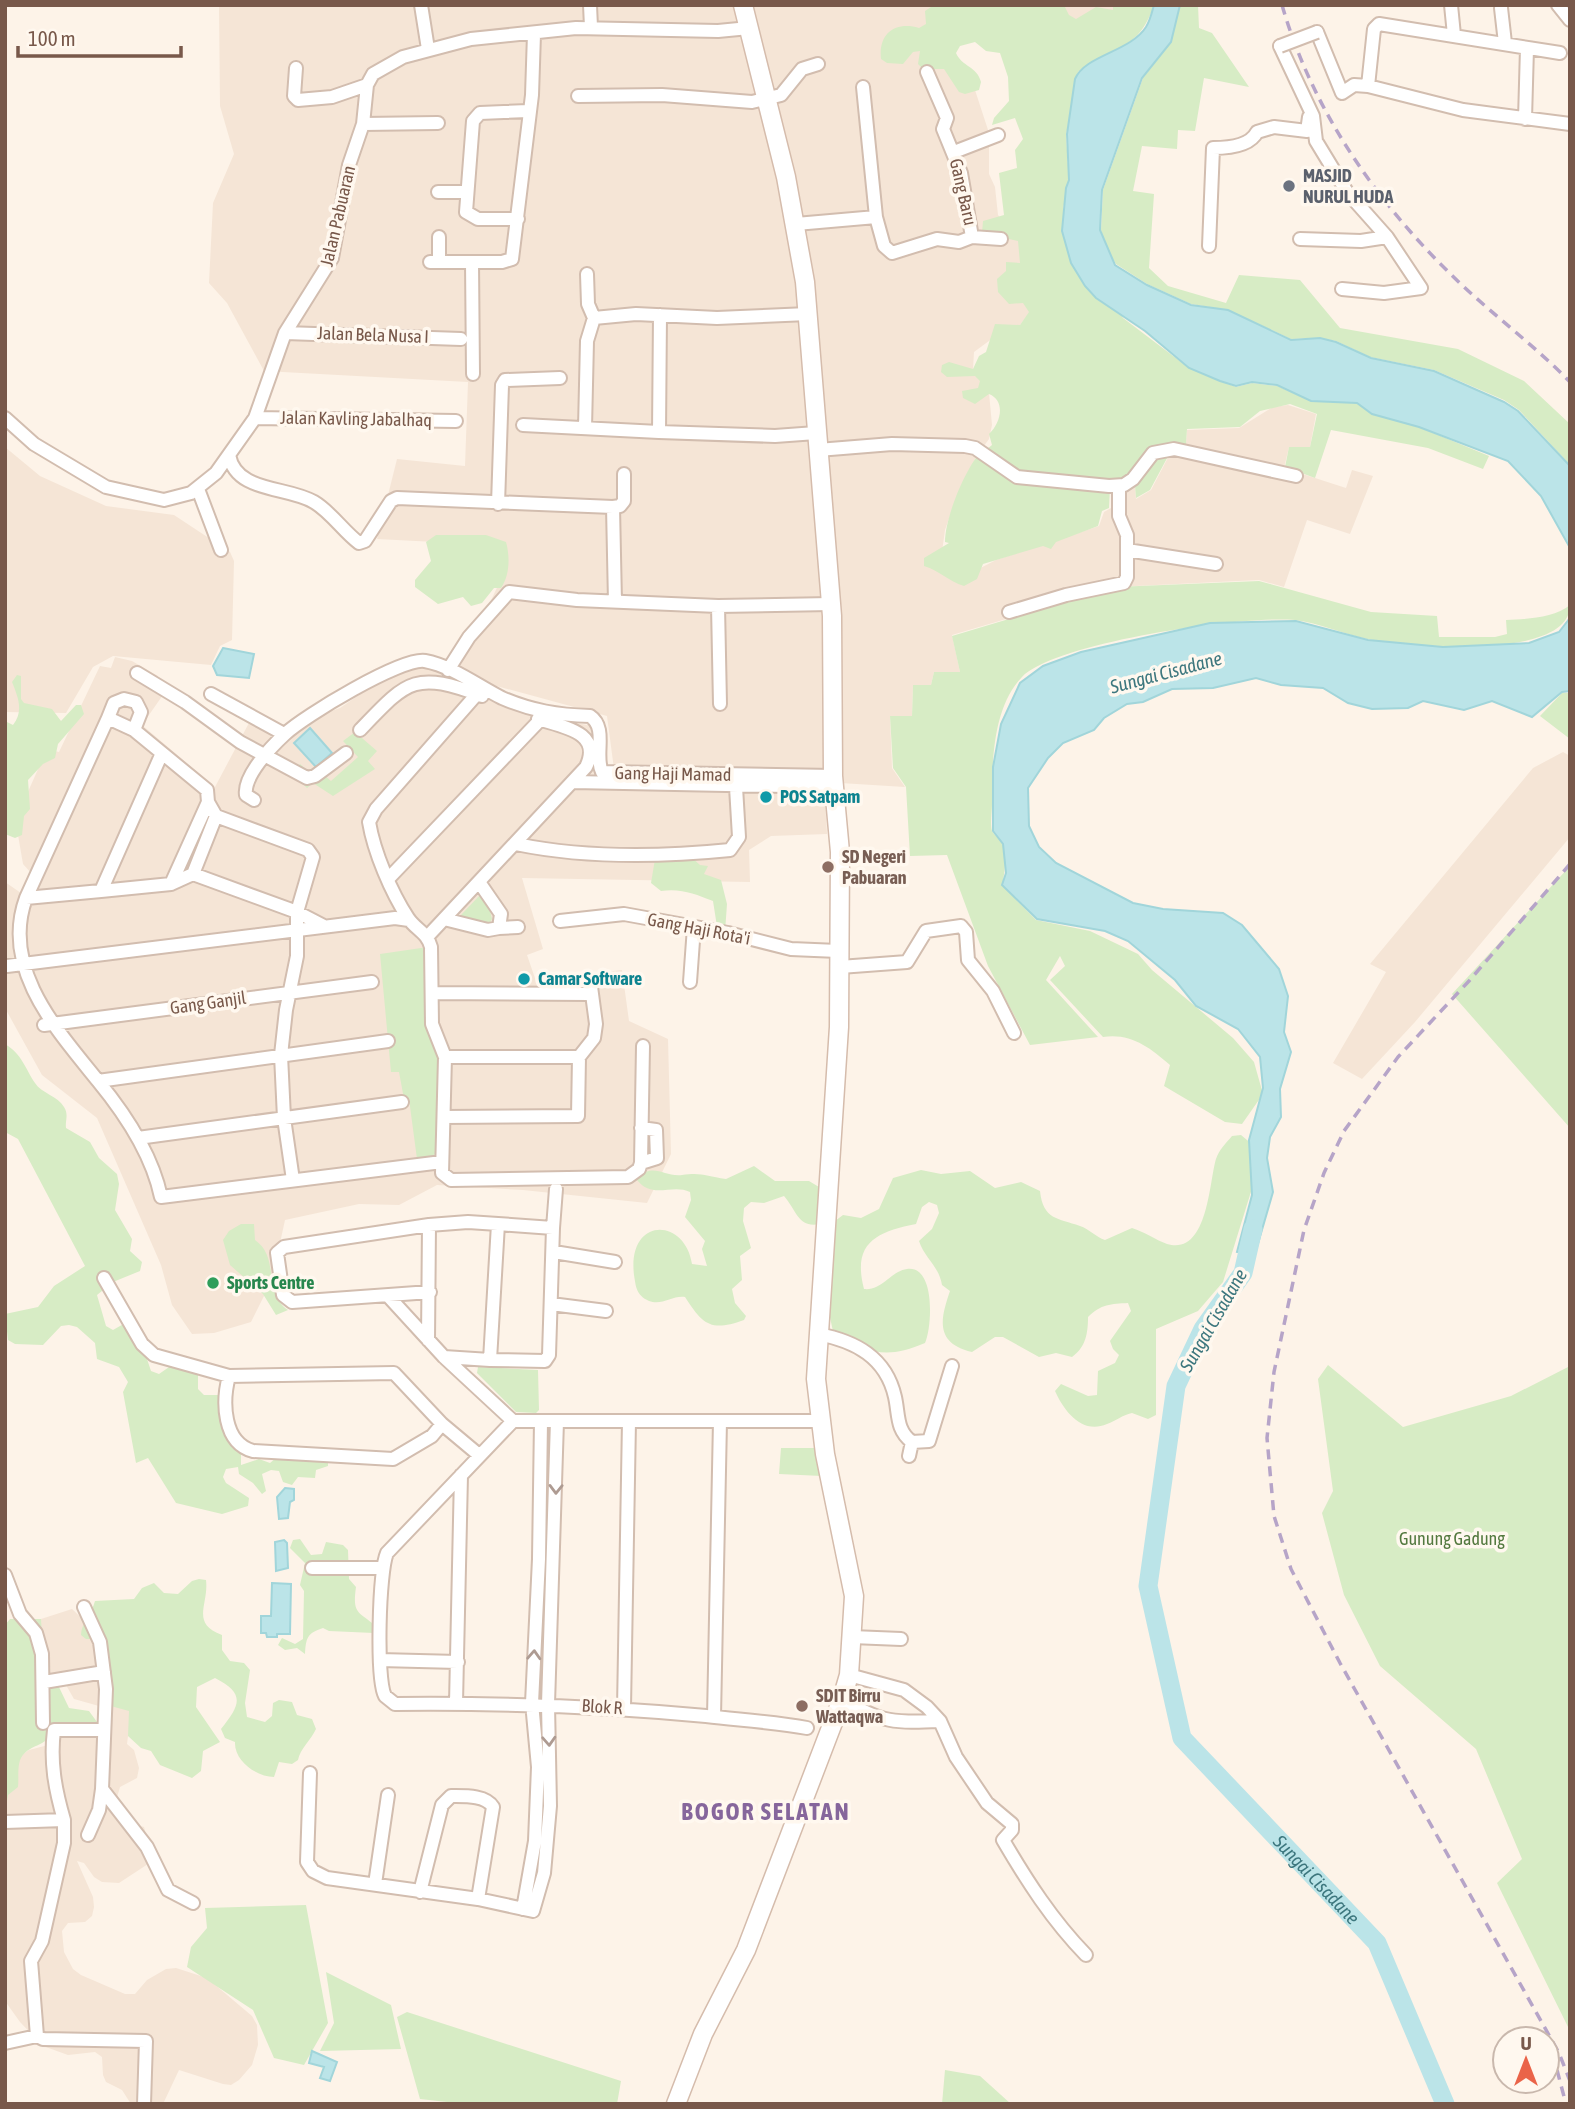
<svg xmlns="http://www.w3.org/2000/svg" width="1575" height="2109" viewBox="0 0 1575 2109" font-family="'Asap Condensed',sans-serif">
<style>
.residential{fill:#f5e5d6}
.green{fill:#d7ecc5}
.water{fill:#bbe4e8;stroke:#a1d5da;stroke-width:2}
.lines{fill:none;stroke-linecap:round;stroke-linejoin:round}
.river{stroke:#bbe4e8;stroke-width:19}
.minor-casing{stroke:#d2bdaf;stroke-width:16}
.secondary-casing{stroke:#d5bcac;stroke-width:21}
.minor{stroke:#fff;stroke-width:12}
.secondary{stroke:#fff;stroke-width:18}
.rail{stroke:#b6a4c8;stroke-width:3.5;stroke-dasharray:10 7;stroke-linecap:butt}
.minor-bridge-casing{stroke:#d2bdaf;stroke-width:16;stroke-linecap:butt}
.minor-bridge{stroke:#fff;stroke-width:12}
.oneway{stroke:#ae9b92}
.worship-dot{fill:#6b7280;stroke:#fff8ef;stroke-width:2.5}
.culture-dot{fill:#0f9aa8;stroke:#fff8ef;stroke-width:2.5}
.education-dot{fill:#8d6e63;stroke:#fff8ef;stroke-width:2.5}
.leisure-dot{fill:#2e9e5b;stroke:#fff8ef;stroke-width:2.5}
.labels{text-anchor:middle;stroke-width:7;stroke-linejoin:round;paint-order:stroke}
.worship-label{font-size:18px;font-weight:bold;fill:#5b616d;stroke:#fff8ef;text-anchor:start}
.street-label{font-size:18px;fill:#78584a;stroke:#fff8ef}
.culture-label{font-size:18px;font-weight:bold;fill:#0d838f;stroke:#fff8ef;text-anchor:start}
.education-label{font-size:18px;font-weight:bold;fill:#785e54;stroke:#fff8ef;text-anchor:start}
.leisure-label{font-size:18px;font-weight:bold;fill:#27864d;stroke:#fff8ef;text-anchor:start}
.park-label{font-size:18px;fill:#53793f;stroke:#fff8ef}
.water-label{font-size:19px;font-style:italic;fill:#3d777e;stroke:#fff8ef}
.district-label{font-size:24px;font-weight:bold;letter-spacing:2px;fill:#86669c;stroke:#fff8ef}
</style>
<rect width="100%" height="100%" fill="#fdf3e8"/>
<path class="residential" d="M219 5H977L934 35 975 90 989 133V174L995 187 998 215 1019 240 1036 304 1020 325 997 335 974 352 973 369 989 393 992 425 989 439 976 457 953 507 945 530 941 559 961 578 996 560 1099 526 1104 512 1111 508V488L1135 487 1136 499 1151 490 1173 448 1186 444 1187 430 1239 428 1273 407 1288 405 1316 414 1310 447H1289L1284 468 1346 488 1352 470 1373 476 1350 534 1307 520 1284 587 1259 580 1115 587 952 635 960 672H934L931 685H913L912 716H890L892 768 905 787 824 782 827 834 771 836 749 850 750 882 522 878 543 949 527 955 537 984 552 982 553 978 622 970 629 1021 668 1039 671 1154 647 1203 523 1190 437 1185 399 1205 359 1204 285 1220 272 1280 251 1322 214 1333 192 1334 172 1305 161 1265 97 1118 42 1075 5 1008V882L21 893 32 874 23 864 18 835 23 803 47 749 59 752 100 666 111 668 115 657 132 661 158 676 153 683 165 692 142 725 215 787 250 721 278 729 340 708 388 675 422 665 440 669 462 685 553 718 597 727 602 766 614 769 607 716 456 675 502 577 494 545 377 539 397 459 465 466 468 382 264 371 227 303 209 283 213 203 234 154 220 106Z
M1014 5H1138L1113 33Z
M5 447 40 476 106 506 174 515 230 552 234 561 232 640 220 646 211 665 113 656 93 667 66 713 5 712Z
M1563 752 1570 756V837L1415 1022 1362 1079 1333 1063 1386 972 1370 964 1533 768Z
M72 1609 88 1624 146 1727 128 1736 127 1744 134 1750 139 1768 137 1778 120 1787 112 1814 120 1821 144 1827 152 1856 148 1864 119 1883 102 1882 94 1877 84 1863 77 1861 93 1897 94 1907 92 1916 85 1922 68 1923 62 1931 64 1952 73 1969 81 1975 125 1994H135L147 1980 166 1969 176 1968 207 1978 252 2016 257 2025 258 2045 252 2065 239 2080 231 2085 223 2084 179 2070 163 2104H131L122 2090 106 2082 103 2075 102 2057 95 2052 68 2055 43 2046 20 2022 5 2001V1784L16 1759 29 1750 52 1744 55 1736 100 1721 103 1714 99 1706 74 1699 66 1685H58L50 1676 44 1663 36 1633 41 1619Z"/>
<path class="green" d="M934 5H1064L1069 15 1076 19 1096 7 1113 10V5H1154C1138 53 1111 46 1078 72L1066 135 1069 181 1063 209 1123 318 1189 368 1236 387 1252 383 1277 386 1311 401 1357 403 1372 414 1419 427 1489 456 1483 469 1428 448 1331 430 1315 478 1285 467 1289 447H1310L1317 414 1290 404 1260 411 1240 427 1187 429 1186 444 1173 447 1150 490 1136 498 1135 486 1110 488 1109 508 1102 511 1098 526 1056 542 1051 549 1043 546 983 564 977 579 964 586C948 581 940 571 924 566V558L949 543 945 542C945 518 964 472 979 454 983 449 987 450 992 445L989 434C1001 423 1006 401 989 394L975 404 963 398 962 391 978 388 980 381 975 376 947 377 941 372 942 365 949 362 973 369 979 356 986 352 995 324 1020 325 1029 312 1023 303 1009 304 998 292 997 279 1006 271V262L1020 263 1018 241 982 233 983 221 1004 215 999 173 1017 168 1015 150 1023 139 1015 118 992 125 994 118 1009 101 1008 77 1000 53 986 51 975 42 960 46 956 53C962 67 977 66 981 82L979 90 965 94 959 92 944 69H923L918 64 920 51 913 52 903 64 887 63 881 59C878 33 896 21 919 28L926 24 925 11Z
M1180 5H1198L1199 28 1212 33 1249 87 1204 78 1195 131 1178 130 1177 149 1142 146 1133 191 1154 194 1149 268 1168 286 1226 303 1239 275 1300 280 1340 328 1458 349 1524 381 1570 424V465L1519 410 1504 400 1434 370 1370 357 1336 341 1320 338 1291 339 1228 310 1191 304 1147 284 1116 264 1107 251 1101 230 1103 190 1143 78 1171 42Z
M436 535H486L506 542C510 556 510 575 501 588H494L482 603 471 606 463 597 438 604 415 587V580L431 561 426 542Z
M1259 581 1371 612 1437 616 1439 637H1495L1507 634 1506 620C1526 619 1554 618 1570 605 1570 662 1406 646 1367 639 1343 634 1319 623 1295 620 1245 615 1056 642 1022 677 992 708 992 765 992 804 992 812 990 823 992 831 994 835 1000 839 1002 843 1007 855 1005 873 1002 885L1036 920 1090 931 1138 954 1152 970 1233 1038 1254 1062 1263 1094 1242 1124 1225 1122 1164 1086 1170 1065C1149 1047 1131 1033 1103 1037L1050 980 1065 966 1060 956 1046 980 1098 1037 1030 1045 988 966 947 855 910 856 906 787 893 768 890 716H912L913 685H931L934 672H960L952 636 1115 587Z
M17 675 21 676V699L24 703 52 709 61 721 76 705H81L84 714 58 744 55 758 43 764 28 780 30 809 24 816 22 835 15 838 5 834V721L13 725C24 711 18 697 12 682Z
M1562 693H1570V739L1540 716Z
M355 732 377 751 368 761 375 769 333 796 313 783 307 788 292 774 300 764 319 780 324 775 331 781 358 757 343 741Z
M689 855 700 865 708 866 704 874 721 880 727 904 725 932 718 933 713 901C695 894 681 888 661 891L651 883 655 859Z
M1570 866V1128L1452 994Z
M480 895H486L492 919 490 922 461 921V915Z
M428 947 442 1065 437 1153 428 1158 417 1159 409 1099H404L399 1072H391L380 954Z
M5 1044C22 1054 25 1068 35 1083 41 1093 58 1096 64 1107 69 1115 65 1120 66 1128L90 1142 99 1158 117 1174 119 1184 115 1210 132 1239 130 1251 142 1262 140 1271 113 1282 97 1295 106 1326 113 1330 127 1322 146 1356 151 1371 159 1374 185 1356 198 1366V1389L204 1395H220L241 1450V1465L259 1459 270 1463 276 1458 328 1459V1466L316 1470 315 1478 298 1477 292 1485 283 1482 279 1471 271 1470 262 1474 266 1491 262 1494 253 1483 239 1474 238 1467 226 1469 223 1477 226 1483 249 1498 248 1506 222 1514 176 1503 148 1458 136 1463 123 1392 128 1382 119 1367 97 1359 95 1343 77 1327 69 1325 61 1326 43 1345 15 1344 8 1340 5 1314 38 1307 54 1286 85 1266 18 1139 5 1132Z
M1241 1135 1253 1145 1254 1182 1223 1282 1198 1311 1156 1329V1415L1148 1419 1132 1413C1122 1415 1116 1421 1107 1424 1082 1435 1064 1411 1055 1391L1061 1384 1088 1396 1097 1395 1098 1371 1115 1363 1119 1355 1113 1349 1110 1341 1131 1311 1128 1303C1111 1304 1101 1304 1088 1317 1088 1333 1086 1347 1072 1357L1056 1353 1039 1357 1003 1337H995L972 1352C935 1343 940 1320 950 1291L942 1285C939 1266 925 1259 919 1241L932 1229 939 1213 937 1205 929 1202 922 1207 916 1224C876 1232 852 1243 864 1289 882 1291 891 1271 907 1269 936 1265 932 1328 925 1343 885 1360 871 1352 834 1336L823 1285 835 1221 843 1215 861 1218 879 1209 893 1178 921 1170 941 1174 970 1171 995 1188 1021 1182 1040 1191C1043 1220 1058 1218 1080 1226 1089 1229 1096 1237 1105 1240L1132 1228C1145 1232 1156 1240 1167 1244 1208 1256 1209 1182 1216 1159 1219 1150 1226 1143 1232 1136Z
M754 1166 775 1181H809L824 1190 825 1223C798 1230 799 1214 784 1196L764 1203 751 1202 744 1208 743 1221 751 1248 740 1256 742 1280 732 1289 735 1303 746 1316 744 1320C711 1332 703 1325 685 1297 673 1295 662 1306 649 1301 636 1295 636 1287 634 1275 627 1216 685 1217 692 1264L707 1266 702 1249 705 1241 685 1217 691 1200 690 1192C672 1183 653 1200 637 1180L638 1176C656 1163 664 1177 682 1175 701 1172 706 1176 726 1179Z
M241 1224H254L255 1240C280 1257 263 1293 288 1310L276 1315 263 1294 230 1265 223 1240 229 1231Z
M1328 1365 1403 1427 1511 1396 1570 1366V2031L1497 1883 1522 1859 1476 1749 1380 1666 1344 1595 1322 1513 1333 1491 1318 1379Z
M478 1367 538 1370 539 1410 536 1413 516 1412 477 1373Z
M781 1448H816L822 1476 779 1474Z
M300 1539 311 1555 322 1554 326 1542 343 1545 348 1550 349 1579 356 1587C352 1615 359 1611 377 1627L374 1633 329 1631 323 1628C307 1633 306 1638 305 1654L297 1648 285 1650 278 1645 282 1638 295 1644 303 1639 304 1591 300 1585 305 1563 290 1548 293 1540Z
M199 1579 206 1580C209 1605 190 1623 222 1635V1650L230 1661 244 1663 250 1670 245 1703 247 1717 265 1722 272 1716 273 1703 279 1700 292 1702 297 1715 312 1719 316 1729C311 1740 300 1749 298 1760L292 1764 279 1762 274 1777C257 1777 234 1761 235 1742L225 1738 221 1729C240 1705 246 1694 215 1678L197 1687 196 1707 220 1742 203 1751 201 1771 192 1778 160 1765 151 1751 141 1748 128 1736 129 1711 107 1705 101 1683 97 1679 98 1639H86L81 1635C81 1624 92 1613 95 1601L134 1599 142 1588 154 1583 164 1593 178 1594 192 1581Z
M10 1619H41L44 1672 58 1685 69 1708 89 1711 97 1722 94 1728 54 1723C50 1750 31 1741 21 1758 17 1766 19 1778 18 1787L8 1795 5 1813V1625Z
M306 1905 328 2023 304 2065 274 2058 253 2010 187 1967 191 1947 207 1928 205 1908Z
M326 1972 391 2005 401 2049 320 2051 334 2023Z
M407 2012 621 2081 617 2104H465L420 2099 397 2017Z
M945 2070 980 2076 1011 2104H942Z"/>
<path class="water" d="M1154 5H1180L1171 42 1142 78 1102 190 1100 230 1115 265 1147 285 1191 305 1228 310 1291 340 1320 338 1336 342 1371 358 1434 371 1504 402 1518 411 1570 466V548L1541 496 1508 461 1419 427 1372 414 1357 403 1311 401 1277 385 1252 382 1236 386 1220 381 1189 368 1145 331 1096 298 1085 286 1071 263 1062 231 1066 188 1069 180 1067 134 1075 79C1085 55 1130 52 1146 27 1150 21 1152 12 1154 5Z
M1570 618V691L1562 692 1532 717 1492 701 1464 710 1423 701 1408 708 1372 709 1348 703 1323 688 1281 685 1256 678 1213 688 1172 689 1143 702 1127 704 1104 718 1094 730 1063 743 1048 758 1028 788 1029 826 1039 847 1056 863 1133 903 1163 909 1223 913 1242 925 1279 969 1288 996 1284 1032 1291 1052 1280 1089 1281 1117 1270 1137 1267 1158 1273 1192 1255 1254 1237 1252 1252 1195 1249 1140 1263 1088 1260 1057 1238 1029 1196 1006 1175 980 1128 941 1105 931 1037 919 1002 885 1006 873 1003 844 993 831V767L1001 724 1020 683 1043 666 1081 652 1210 623 1296 621 1368 640 1443 647 1529 643 1559 632Z
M223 648 254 654 249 678 217 675 213 666Z
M310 728 332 753 316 767 294 743Z
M285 1488 294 1489V1500L290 1502 288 1518 279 1519 277 1497Z
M284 1540 287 1543 288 1568 276 1571 275 1542Z
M272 1583 291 1584 290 1634H277V1637H267L266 1633H261V1616H271Z
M312 2051 337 2062 330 2081 320 2078 324 2067 309 2063Z"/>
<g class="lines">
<path class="river" id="s1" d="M1253 1229 1243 1273 1203 1329 1176 1386 1148 1586 1182 1738 1377 1943 1445 2104"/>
<g class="minor-casing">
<path id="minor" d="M421 5 428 49
M590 5 591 27
M1451 5 1454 35
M1558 5 1570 20
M1501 8 1505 43
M1317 32 1342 93 1354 85 1368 86 1463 110 1570 124
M1280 46 1313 116 1316 141 1347 192 1387 237 1421 288 1384 293 1342 289
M296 68 294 96 298 100 332 97 367 85
M1368 86 1374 29 1379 24 1560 53
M578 96 662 95 752 102 781 95 802 69 818 64
M1525 119 1527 48
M363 124 438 123
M954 152 998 135
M438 192H467
M876 217 884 246 892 253 937 239 959 242 972 237 961 173 943 129 947 118 927 72
M518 219H478L466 212 473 121 480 113 528 111
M796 224 876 217 863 87
M972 237 1001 239
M1300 239 1361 241 1387 237
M1209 246 1213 148C1228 148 1250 146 1257 132L1274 127 1307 131 1309 117
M430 262H502L512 259 532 95 534 34
M439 262V237
M472 262 473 374
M587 274 588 304 594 318
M285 333 461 339
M5 418 34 444 106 487 164 500 191 493 216 473 255 418 285 333 332 258 349 165 363 124 367 85 373 74 403 57 471 39 576 28 718 31 749 28
M255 418 456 421
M523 425 659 432 660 315
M585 428 587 341 594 318 636 314 717 318 808 314
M659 432 775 436 816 433
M818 450 892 444 965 446 975 448 1017 477 1109 486 1124 485 1133 479 1153 453 1174 449 1296 476
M229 455C236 493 287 486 314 502 331 512 343 531 359 543L365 541 391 501 397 498 613 507 615 602
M198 489 221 550
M498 504 502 385 505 380 560 378
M613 507 620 506 624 501V474
M1127 550 1216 564
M718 606 720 704
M1009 612 1066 595 1124 583 1127 577V535L1119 516V486
M448 670 469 637 509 592 577 600 718 606 831 604
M137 673 185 702 240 742 307 778 315 776 346 753
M211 694 284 734
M477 694 376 809 369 822C374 852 391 892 408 918 416 930 427 932 431 947L432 1024 445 1057 442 1173 451 1180 628 1177 639 1169 641 1163 643 1046
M108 718 26 898 101 891 162 753
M134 730 141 712 136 702 124 699 114 703 108 718 134 730 207 790 208 802 216 816 308 850 313 857 297 912V956L286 1010 281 1055 284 1118 293 1180
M360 730C407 681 414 670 482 696
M573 782 834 787
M254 800 246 795C243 776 271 747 285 734 304 716 402 657 425 661 452 666 478 686 502 698 532 711 558 715 590 716 608 728 594 755 602 772L833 776
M516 844C584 858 661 857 730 850L739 837 736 787
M193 874 297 912 324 926
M389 878 540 720
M171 884 193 874 216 816
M101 891 171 884 208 802
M26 898C0 969 58 1031 98 1081 126 1115 152 1154 161 1197L442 1162
M444 919 488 930 499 928 501 914 479 882
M560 921 624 914 728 933 791 949 838 951
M499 928 518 927
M428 936 586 767C603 732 563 727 538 719
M7 966 395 918 409 920
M840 967 907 962 926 931 961 926 966 932 968 960 993 991 1014 1033
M690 982 694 927
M432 993 590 994
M44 1025 372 982
M445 1057H579
M98 1081 388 1041
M444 1117 578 1116 579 1057 594 1038 596 1024 590 979
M138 1138 402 1102
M641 1163 657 1158 656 1130 641 1128
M498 1224 553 1228 549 1355 545 1361 490 1360Z
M429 1225 284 1247 277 1253 283 1295 292 1302 430 1292
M553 1228 556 1189
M554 1252 615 1262
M104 1278 142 1344 154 1355 229 1376 394 1373 442 1424 479 1455
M389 1297 444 1357 490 1360
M551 1304 606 1311
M818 1334C855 1341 886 1357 895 1397 899 1415 896 1430 912 1442L909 1456
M428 1340 429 1225 468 1222 498 1224
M444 1357 513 1421H819
M229 1376C222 1402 223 1443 253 1451L393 1459 432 1436 442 1424
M513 1421 387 1553C379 1571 376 1679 385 1696L395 1704C500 1703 602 1706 706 1716 740 1720 774 1722 807 1728
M912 1442 929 1441 952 1366
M312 1568H382
M5 1575 20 1614 36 1633 42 1654 43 1723
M84 1607 100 1642 106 1689 102 1789 147 1847 168 1890 193 1903
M852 1637 901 1639
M380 1660 458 1662
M849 1675 904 1690 927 1707 940 1721 956 1757 987 1803 1012 1824V1830L1003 1840C1027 1881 1052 1920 1086 1955
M44 1682 104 1672
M842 1699C881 1723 896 1723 940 1721
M456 1703 461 1475
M624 1708 629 1421
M714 1717 720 1421
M310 1773 307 1862 313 1871 327 1878 478 1899 533 1911 544 1873 550 1806 548 1704 557 1421
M5 1822 64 1820C55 1789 50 1762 54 1730H103
M88 1835 99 1810 102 1789
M375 1884 388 1795
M420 1892 442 1805 451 1796C465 1796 486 1795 493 1807L478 1899
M523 1909 535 1841 538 1767 532 1703 539 1559 541 1421
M37 2036 31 1961 42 1941 64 1843V1820
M5 2043 37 2036 43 2039 146 2041 144 2104"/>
</g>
<g class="secondary-casing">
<path id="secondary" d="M676 2104 703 2034 746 1950 842 1699 849 1675 854 1596 825 1454 816 1379 839 1027 840 852 833 776 832 616 805 282 786 177 743 5"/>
</g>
<use href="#minor" class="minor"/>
<use href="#secondary" class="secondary"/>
<path class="rail" d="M1282 5C1313 113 1381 209 1462 285 1497 318 1536 347 1570 382
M1570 864 1469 981 1398 1057 1344 1131 1324 1173 1304 1230 1274 1372 1267 1438 1274 1516 1291 1569 1340 1663 1559 2053 1570 2081
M1557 2070 1566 2104"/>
<g class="minor-bridge-casing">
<path id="minor-bridge" d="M1280 46 1317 32"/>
</g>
<use href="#minor-bridge" class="minor-bridge"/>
</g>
<defs><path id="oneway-chevron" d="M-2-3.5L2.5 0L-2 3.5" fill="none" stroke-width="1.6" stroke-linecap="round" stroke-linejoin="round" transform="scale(1.75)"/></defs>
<g class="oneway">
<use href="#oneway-chevron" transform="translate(556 1489) rotate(91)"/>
<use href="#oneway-chevron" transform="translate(534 1655) rotate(-87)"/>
<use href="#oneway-chevron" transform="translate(549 1741) rotate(87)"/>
</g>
<circle class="worship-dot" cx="1289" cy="186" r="7"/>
<g class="culture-dot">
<circle cx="766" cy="797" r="7"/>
<circle cx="524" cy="979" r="7"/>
</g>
<g class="education-dot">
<circle cx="828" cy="867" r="7"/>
<circle cx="802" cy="1706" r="7"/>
</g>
<circle class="leisure-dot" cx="213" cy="1283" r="7"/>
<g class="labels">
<g class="worship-label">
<text x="1303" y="182">MASJID<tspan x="1303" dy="21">NURUL HUDA</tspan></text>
</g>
<g class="street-label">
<text transform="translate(963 192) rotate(77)" y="6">Gang Baru</text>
<text transform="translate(338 216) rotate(-77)" y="6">Jalan Pabuaran</text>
<text transform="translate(373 335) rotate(2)" y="6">Jalan Bela Nusa I</text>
<text transform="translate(356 419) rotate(1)" y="6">Jalan Kavling Jabalhaq</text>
<text transform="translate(673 774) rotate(1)" y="6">Gang Haji Mamad</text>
<text transform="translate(699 929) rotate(11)" y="6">Gang Haji Rota'i</text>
<text transform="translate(208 1003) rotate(-8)" y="6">Gang Ganjil</text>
<text transform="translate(602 1707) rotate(4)" y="6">Blok R</text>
</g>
<g class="culture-label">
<text x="780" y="803">POS Satpam</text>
<text x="538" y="985">Camar Software</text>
</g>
<g class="education-label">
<text x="842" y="863">SD Negeri<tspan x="842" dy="21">Pabuaran</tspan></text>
<text x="816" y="1702">SDIT Birru<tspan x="816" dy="21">Wattaqwa</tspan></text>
</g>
<g class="leisure-label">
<text x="227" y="1289">Sports Centre</text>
</g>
<g class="park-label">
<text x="1452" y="1545">Gunung Gadung</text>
</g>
<g class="water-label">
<text transform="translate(1166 672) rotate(-15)" y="7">Sungai Cisadane</text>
<text transform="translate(1213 1320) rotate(-60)" y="7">Sungai Cisadane</text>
<text dy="7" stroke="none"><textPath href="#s1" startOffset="730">Sungai Cisadane</textPath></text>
</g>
<g class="district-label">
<text x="766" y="1820">BOGOR SELATAN</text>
</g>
</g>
<rect width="1575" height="2109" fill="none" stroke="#78584a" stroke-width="14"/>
<g transform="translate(1526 2060)"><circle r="33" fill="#fff8ef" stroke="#c9b8ad" stroke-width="2"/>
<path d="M0-5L12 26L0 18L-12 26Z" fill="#ea6449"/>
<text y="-10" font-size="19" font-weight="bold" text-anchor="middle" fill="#78584a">U</text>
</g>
<path d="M18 46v10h163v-10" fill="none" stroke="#78584a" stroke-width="3.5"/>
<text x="28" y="46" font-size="21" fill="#78584a" stroke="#fff8ef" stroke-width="5" paint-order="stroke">100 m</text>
</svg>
